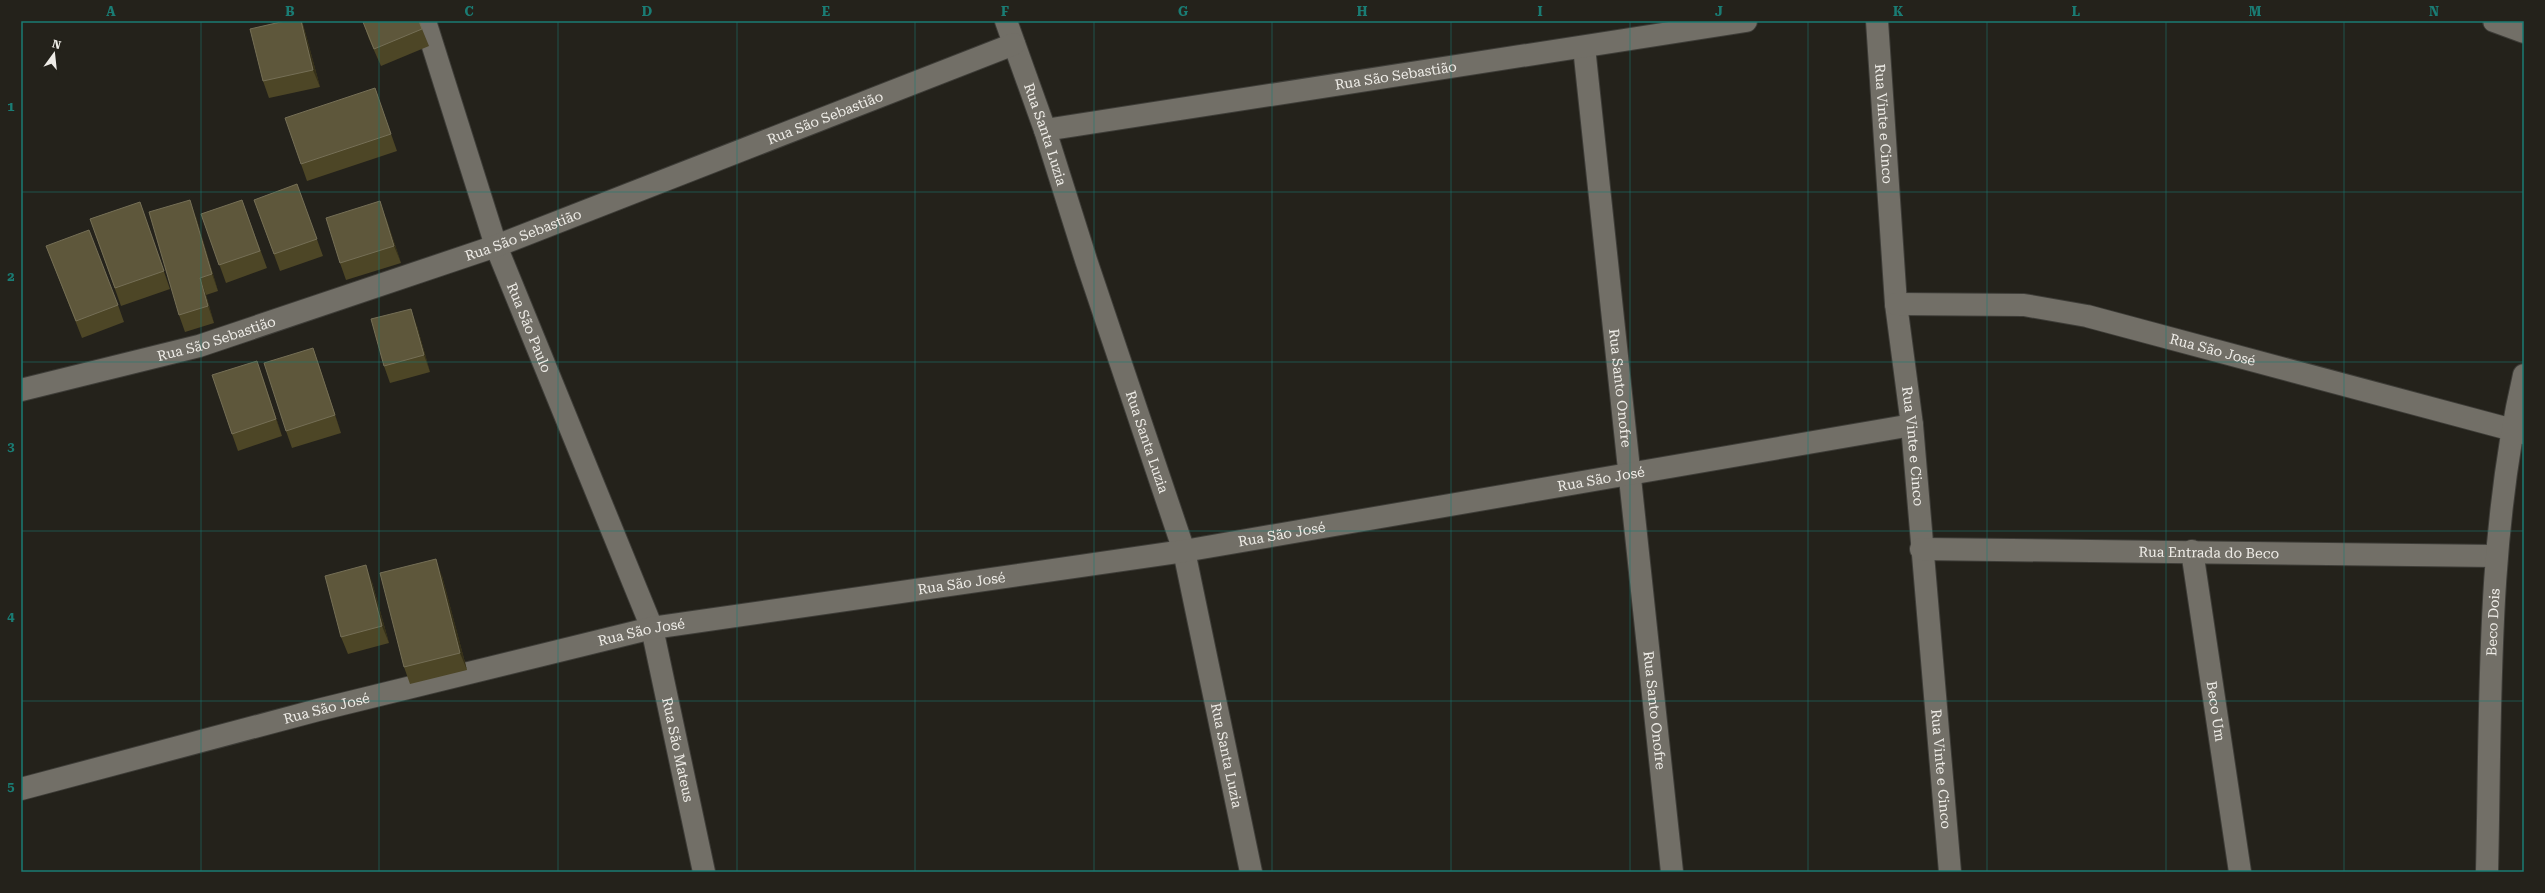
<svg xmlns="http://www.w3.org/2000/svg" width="2545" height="893" viewBox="0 0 2545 893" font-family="'Roboto Serif',serif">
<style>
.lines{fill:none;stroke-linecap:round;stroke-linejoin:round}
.street-casing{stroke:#3e3d38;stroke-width:24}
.street{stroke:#726f67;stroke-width:22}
.wall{fill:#4d4626}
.shaded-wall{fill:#353019}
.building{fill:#5e573b;stroke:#756f56}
.grid{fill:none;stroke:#1a7c74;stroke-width:1;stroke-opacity:0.55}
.labels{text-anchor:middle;stroke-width:3.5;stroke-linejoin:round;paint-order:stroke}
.street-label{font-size:14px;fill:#eeece7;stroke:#24221b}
.neatline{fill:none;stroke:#1a7c74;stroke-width:1.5}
.grid-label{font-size:13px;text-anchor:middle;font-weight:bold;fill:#1a7c74}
</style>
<rect width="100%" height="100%" fill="#24221b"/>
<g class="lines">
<g class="street-casing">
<g id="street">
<path id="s1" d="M425 21 496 246 652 628 704 872"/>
<path id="s2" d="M1006 21 1045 130 1086 260 1184 551 1251 872"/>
<path id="s3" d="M1877 21 1896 304 1912 425 1950 872"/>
<path d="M2494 21 2524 32"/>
<path id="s4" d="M1584 47 1672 872"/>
<path id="s5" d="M1045 130 1746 21"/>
<path id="s6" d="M1896 304 2024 305 2087 316 2524 433"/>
<path id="s7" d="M21 390 199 346 496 246 1014 44"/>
<path id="s8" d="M1921 549 2496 556"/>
<path id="s9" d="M2192 551 2240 872"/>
<path id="s10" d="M21 789 318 710 652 628 1184 551 1912 425"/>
<path id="s11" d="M2487 872C2491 706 2486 538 2524 375"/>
</g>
</g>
<use href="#street" class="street"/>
</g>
<path class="wall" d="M285 21H302L306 35 320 87 269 98 263 81Z
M363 22 422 29 429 46 381 66 369 39Z
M375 88 397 151 307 181 301 164Z
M297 184 323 256 280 271 254 200Z
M242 200 267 268 226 283 201 214Z
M140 202 170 289 121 306 90 219Z
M196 217 218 291 206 295 214 323 185 332 179 315Z
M386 218 401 263 346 280 340 263Z
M46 246 118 305 124 322 82 338Z
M417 326 430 372 390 383 384 366Z
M313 348 319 365 341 433 292 448 286 431Z
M263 378 282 436 238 451 232 434Z
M442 576 467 670 410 684 404 667Z
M372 582 389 643 348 654 341 637Z"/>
<path class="shaded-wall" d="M301 21 306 35 320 87 313 70Z
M190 200 196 217 218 291 212 274Z
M380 201 386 218 401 263 394 246Z
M200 278 206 295 214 323 208 306Z
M411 309 417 326 430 372 424 355Z
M313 348 319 365 341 433 335 415Z
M257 361 263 378 282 436 276 419Z
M436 559 442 576 467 670 460 653Z
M366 565 372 582 389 643 382 626Z"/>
<path class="building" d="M285 21H301L313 70 263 81 250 29Z
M364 21H419L422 29 374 49 363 22Z
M375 88 391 134 301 164 285 118Z
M297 184 317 239 274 254 254 200Z
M190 200 212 274 200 278 208 306 179 315 149 212Z
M242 200 260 251 219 265 201 214Z
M380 201 394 246 340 263 326 218Z
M140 202 164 271 115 288 90 219Z
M89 230 118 305 76 321 46 246Z
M411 309 424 355 384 366 371 319Z
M313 348 335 415 286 431 264 363Z
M257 361 276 419 232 434 212 375Z
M436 559 460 653 404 667 380 573Z
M366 565 382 626 341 637 325 576Z"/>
<path class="grid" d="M201 21V872M379 21V872M558 21V872M737 21V872M915 21V872M1094 21V872M1272 21V872M1451 21V872M1630 21V872M1808 21V872M1987 21V872M2166 21V872M2344 21V872M21 192H2524M21 362H2524M21 531H2524M21 701H2524"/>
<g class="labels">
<g class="street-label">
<text dy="5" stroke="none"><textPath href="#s5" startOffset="355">Rua São Sebastião</textPath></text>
<text dy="5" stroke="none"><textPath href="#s7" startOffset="850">Rua São Sebastião</textPath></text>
<text dy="5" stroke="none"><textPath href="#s3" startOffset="103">Rua Vinte e Cinco</textPath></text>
<text dy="5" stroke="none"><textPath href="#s2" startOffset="120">Rua Santa Luzia</textPath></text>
<text dy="5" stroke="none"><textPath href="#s7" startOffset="526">Rua São Sebastião</textPath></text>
<text dy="5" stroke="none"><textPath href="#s1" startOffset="324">Rua São Paulo</textPath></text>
<text dy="5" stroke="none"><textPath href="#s7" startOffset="202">Rua São Sebastião</textPath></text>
<text dy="5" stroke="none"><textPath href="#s6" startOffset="322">Rua São José</textPath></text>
<text dy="5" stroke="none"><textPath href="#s4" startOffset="343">Rua Santo Onofre</textPath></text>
<text dy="5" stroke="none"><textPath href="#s2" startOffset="444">Rua Santa Luzia</textPath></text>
<text dy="5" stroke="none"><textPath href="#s3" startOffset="427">Rua Vinte e Cinco</textPath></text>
<text dy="5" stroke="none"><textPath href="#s10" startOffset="1612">Rua São José</textPath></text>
<text dy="5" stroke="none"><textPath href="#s10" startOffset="1288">Rua São José</textPath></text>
<text dy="5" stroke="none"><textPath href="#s8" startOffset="288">Rua Entrada do Beco</textPath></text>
<text dy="5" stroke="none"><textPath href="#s10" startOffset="964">Rua São José</textPath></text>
<text dy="5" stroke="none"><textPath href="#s11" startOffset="250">Beco Dois</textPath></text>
<text dy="5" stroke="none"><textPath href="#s10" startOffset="640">Rua São José</textPath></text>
<text dy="5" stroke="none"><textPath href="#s10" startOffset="316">Rua São José</textPath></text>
<text dy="5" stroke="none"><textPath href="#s4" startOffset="667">Rua Santo Onofre</textPath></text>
<text dy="5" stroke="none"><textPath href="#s9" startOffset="162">Beco Um</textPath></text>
<text dy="5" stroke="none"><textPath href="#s1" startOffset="773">Rua São Mateus</textPath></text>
<text dy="5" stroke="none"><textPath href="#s2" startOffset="768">Rua Santa Luzia</textPath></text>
<text dy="5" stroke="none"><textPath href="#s3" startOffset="751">Rua Vinte e Cinco</textPath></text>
</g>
</g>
<rect width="2545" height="893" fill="none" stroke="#24221b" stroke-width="44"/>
<g transform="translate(54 54) rotate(15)" stroke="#24221b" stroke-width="3" paint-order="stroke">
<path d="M0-3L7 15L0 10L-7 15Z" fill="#eeece7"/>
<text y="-6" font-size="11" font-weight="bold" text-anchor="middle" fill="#eeece7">N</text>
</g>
<rect x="22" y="22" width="2501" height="849" class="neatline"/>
<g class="grid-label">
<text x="111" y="16">A</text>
<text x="290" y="16">B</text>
<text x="469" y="16">C</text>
<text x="647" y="16">D</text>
<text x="826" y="16">E</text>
<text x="1005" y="16">F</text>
<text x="1183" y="16">G</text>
<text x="1362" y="16">H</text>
<text x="1540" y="16">I</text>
<text x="1719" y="16">J</text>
<text x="1898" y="16">K</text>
<text x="2076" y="16">L</text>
<text x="2255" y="16">M</text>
<text x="2434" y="16">N</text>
<text x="11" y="111">1</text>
<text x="11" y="281">2</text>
<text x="11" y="451">3</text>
<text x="11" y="621">4</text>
<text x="11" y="791">5</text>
</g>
</svg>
